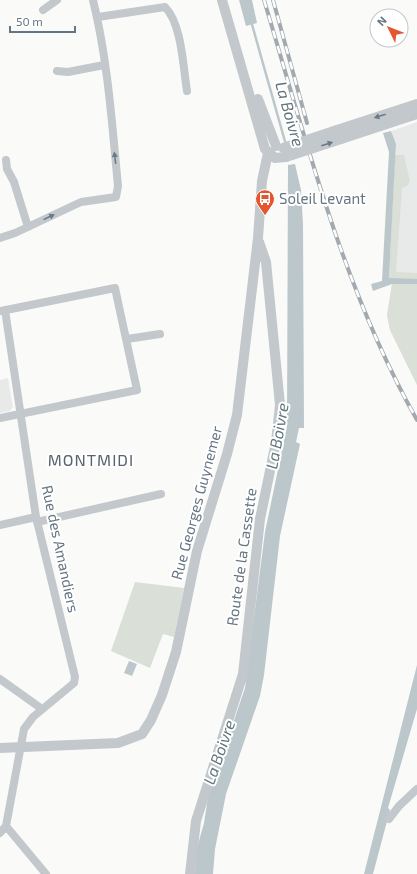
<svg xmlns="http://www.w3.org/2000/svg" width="417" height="874" viewBox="0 0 417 874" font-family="'Exo 2',sans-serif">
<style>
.built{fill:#e8e9e9}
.green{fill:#dadfd7}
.water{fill:#bbc7cb}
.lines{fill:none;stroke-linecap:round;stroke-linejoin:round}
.stream{stroke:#bbc7cb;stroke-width:2.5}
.minor{stroke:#c3c8cc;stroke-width:8}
.tertiary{stroke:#c3c8cc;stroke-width:10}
.rail-casing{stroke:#a2aab0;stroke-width:4}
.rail{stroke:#fff;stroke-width:2.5;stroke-dasharray:8;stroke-linecap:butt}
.tertiary-bridge{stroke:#c3c8cc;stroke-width:10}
.oneway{fill:#6a7a87}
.labels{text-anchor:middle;stroke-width:4;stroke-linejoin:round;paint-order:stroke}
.poi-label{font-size:15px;fill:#657683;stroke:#fff;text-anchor:start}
.street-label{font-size:15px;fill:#657683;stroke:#fff}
.water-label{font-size:16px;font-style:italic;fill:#60757c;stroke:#fff}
.neighbourhood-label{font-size:16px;letter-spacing:1px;fill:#57646e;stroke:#fff}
</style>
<rect width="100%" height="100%" fill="#fafaf8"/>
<path class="built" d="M417 122V385L390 330 387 315 392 284 396 148 391 131Z
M8 378 13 407 10 411 0 413V380Z"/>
<path class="green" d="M395 155H404L410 181 407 186 402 188 396 272 417 273V279H389Z
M392 284H417V385L390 330 387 315Z
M135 582 184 588 174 637 163 634 150 668 111 651Z"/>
<path class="water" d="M239 0H252L257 23 246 26Z
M391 131 396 144 389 278 417 279V284H392L373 291 371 284 382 281 389 152 383 133Z
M295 164 301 190 303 224 304 428H299L296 442 300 444 280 536 264 675 260 696 226 794 215 849 213 874H195L197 848 204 823 208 797 245 688 265 532 287 426 288 165Z
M129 661 137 664 132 676 124 673Z
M417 665V709L388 808 390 810 373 874H364Z"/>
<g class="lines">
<path class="stream" d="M251 21 286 145"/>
<path class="minor" d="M43 10 57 0
M98 17 165 7C182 24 183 67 187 91
M57 71 68 72 104 65
M6 160 7 169 14 182 28 227
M0 238 15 233 81 202 116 197 118 186C112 124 108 61 93 0
M127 339 160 334
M0 418 137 390 115 288 1 311
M37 522 161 494
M0 525 36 517
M0 679 42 709
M389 819 399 806 417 789
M6 826 46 874
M0 833 6 826 24 729 33 717 74 683 75 677 36 517 5 310"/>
<path class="tertiary" d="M222 0 265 149 275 158 286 157
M258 99 276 146
M337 130 417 104
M341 139 417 114
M0 748 118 743 142 734 151 720 162 695 176 652 197 551 227 454 237 415 258 238 262 181 268 153
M190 874 196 821 243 674 260 519 276 442 280 405 266 262 259 242"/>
<g class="rail-casing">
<path id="rail" d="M264 0C307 143 343 289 417 420
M273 0 307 123"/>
</g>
<use href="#rail" class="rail"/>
<path class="tertiary-bridge" d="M283 148 337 130
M286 157 341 139"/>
</g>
<defs><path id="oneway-solid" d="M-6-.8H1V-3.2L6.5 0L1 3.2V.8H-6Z"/></defs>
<g class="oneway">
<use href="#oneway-solid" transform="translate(380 116) rotate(162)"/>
<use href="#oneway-solid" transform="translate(327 144) rotate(-18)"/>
<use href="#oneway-solid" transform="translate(115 158) rotate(-97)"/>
<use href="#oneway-solid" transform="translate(49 217) rotate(-26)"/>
</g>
<defs>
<g id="bus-pin" transform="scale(1)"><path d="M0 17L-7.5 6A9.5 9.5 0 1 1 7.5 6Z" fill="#e4572e" stroke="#fff"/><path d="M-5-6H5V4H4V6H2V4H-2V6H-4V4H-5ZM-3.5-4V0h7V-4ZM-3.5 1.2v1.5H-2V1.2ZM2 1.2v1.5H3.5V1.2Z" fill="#fff"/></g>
</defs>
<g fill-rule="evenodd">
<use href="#bus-pin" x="265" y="199"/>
</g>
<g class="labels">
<g class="poi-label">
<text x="279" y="204">Soleil Levant</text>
</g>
<g class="street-label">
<text transform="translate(197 503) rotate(-75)" y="5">Rue Georges Guynemer</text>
<text transform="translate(60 549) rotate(78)" y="5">Rue des Amandiers</text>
<text transform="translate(242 557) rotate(-82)" y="5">Route de la Cassette</text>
</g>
<g class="water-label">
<text transform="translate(290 114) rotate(74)" y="6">La Boivre</text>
<text transform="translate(277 436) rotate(-80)" y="6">La Boivre</text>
<text transform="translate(219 752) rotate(-71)" y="6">La Boivre</text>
</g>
<g class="neighbourhood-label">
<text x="91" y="466">MONTMIDI</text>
</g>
</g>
<g transform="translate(389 28) rotate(313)"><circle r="19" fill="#ffffff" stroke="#c1c8cd"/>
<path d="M0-3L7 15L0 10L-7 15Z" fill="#e4572e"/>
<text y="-6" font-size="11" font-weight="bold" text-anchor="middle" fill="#657683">N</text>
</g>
<path d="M10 26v6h65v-6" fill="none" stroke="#657683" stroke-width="2"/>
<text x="16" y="26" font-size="12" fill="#657683" stroke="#ffffff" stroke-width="3" paint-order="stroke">50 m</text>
</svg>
